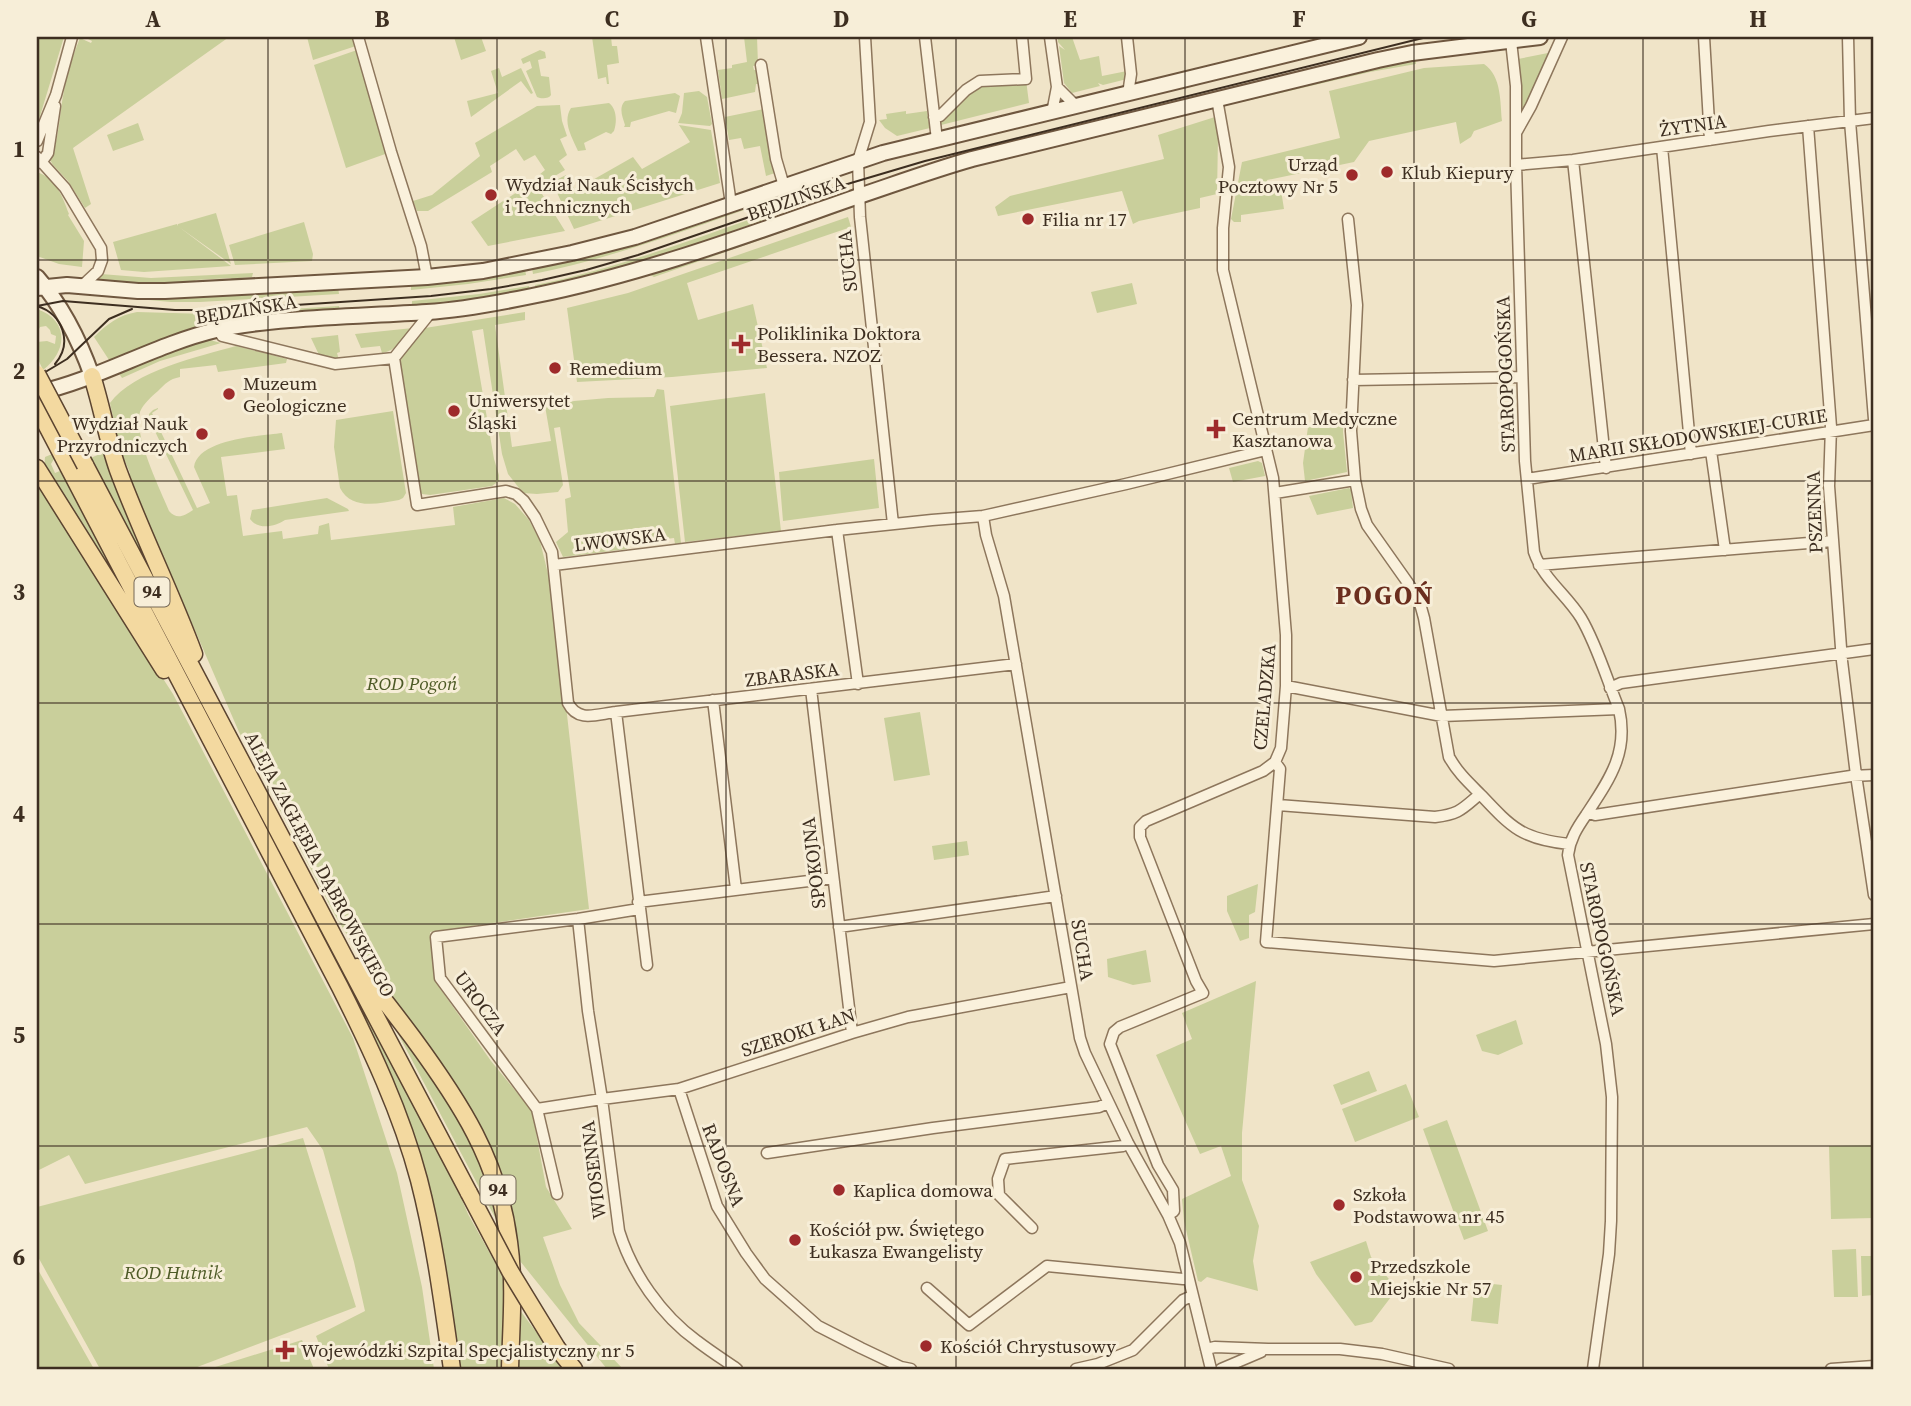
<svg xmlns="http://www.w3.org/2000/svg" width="1911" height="1406" viewBox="0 0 1911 1406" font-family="'Source Serif 4',serif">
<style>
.green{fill:#c9cf9b}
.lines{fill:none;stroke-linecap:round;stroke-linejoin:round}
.street-casing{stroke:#8d765c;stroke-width:13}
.secondary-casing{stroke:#6f573f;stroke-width:18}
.primary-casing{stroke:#5b4430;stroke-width:19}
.street{stroke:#faf1dc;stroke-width:10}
.secondary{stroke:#faf1dc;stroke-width:14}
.primary{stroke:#f3d9a0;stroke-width:16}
.tram{stroke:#3d2e20;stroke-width:2}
.primary-bridge-casing{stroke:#5b4430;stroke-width:19;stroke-linecap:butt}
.primary-bridge{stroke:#f3d9a0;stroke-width:16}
.grid{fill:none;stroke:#3d2e20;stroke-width:2;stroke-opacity:0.55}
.poi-dot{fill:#9e2a2b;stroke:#f7eed8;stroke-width:2.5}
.labels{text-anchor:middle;stroke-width:6;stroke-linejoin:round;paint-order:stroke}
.shield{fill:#f7eed8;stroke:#756857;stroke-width:2}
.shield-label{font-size:18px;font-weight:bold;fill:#3d2e20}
.street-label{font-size:19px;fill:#3d2e20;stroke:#f7eed8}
.poi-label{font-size:19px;fill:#3d2e20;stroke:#f7eed8;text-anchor:start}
.park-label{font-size:19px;font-style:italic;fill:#4d5a26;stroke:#f7eed8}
.district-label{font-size:26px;font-weight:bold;letter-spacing:2px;fill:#6b2e1e;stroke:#f7eed8}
.neatline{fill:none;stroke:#3d2e20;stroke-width:2.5}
.grid-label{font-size:23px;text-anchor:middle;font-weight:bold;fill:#3d2e20}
</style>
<rect width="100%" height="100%" fill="#f0e4c8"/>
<path class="green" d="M37 37H64L37 126Z
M84 37H229L73 148 91 204 85 208 68 181 53 165 50 160C60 138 59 114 64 91 67 73 73 55 80 38L91 43 92 41Z
M307 37H353L356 46 313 60Z
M454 37H481L486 51 461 60Z
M592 37H611L612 46H617L619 63 607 65 609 84H607L606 77 598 79Z
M744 37H757L758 65 753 66 754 70H759L760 84H756L755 92 722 99 718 70 732 68V65L747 62Z
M1058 37H1072L1080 60 1099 56 1102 76 1127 71V79L1103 85 1098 83 1100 86 1072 93 1064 83 1059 46 1065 50 1058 42Z
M357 50 388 153 346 168 314 65Z
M540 50 545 52 546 58 538 60 541 76 549 77 551 95C549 99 541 99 537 97L526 71 532 68 530 61 523 64 521 59Z
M1548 53 1523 117H1520L1518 59Z
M1416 60V64L1370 72 1242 102 1238 101 1391 63Z
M1484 64C1502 76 1500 103 1502 121L1474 131 1471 137 1460 144 1456 122 1369 141 1354 162 1267 180 1268 187 1280 184 1284 209 1241 215V222H1234L1231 219 1242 162 1340 138 1329 91 1424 68Z
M499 68 502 77 521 68 533 93 531 94 521 81 471 117 467 101 498 93 491 71Z
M1026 80 1029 103 941 125 940 118 973 88Z
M699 91 707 97 712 124 710 126 678 123 682 113 684 93Z
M675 93 680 96 676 113 669 111 631 122 630 127H624L625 125C623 118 618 108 625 101Z
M609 103C617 109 617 122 614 131L611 134 606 132 584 143 586 150 578 151C572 137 562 122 571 108Z
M560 105 562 121 567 136 560 139 567 155 559 161 565 170 543 183 539 175 545 170 535 155 524 161 516 149 490 166 492 172 428 211H417L413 201 432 195 480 156 475 143 537 106Z
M764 109 775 173 766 176 760 146 744 149 741 138 729 140 725 117Z
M906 111V114L927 111 930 128 897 136 885 128 879 120 887 119 886 114Z
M1215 117 1218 138 1217 194 1200 198V208L1139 221 1133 224 1122 191 998 216 995 207 1010 196 1164 159 1158 135Z
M138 123 144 140 113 151 107 135Z
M679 125 711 130 720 183 574 229 552 182 566 175 575 190 633 157 642 169 690 142Z
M37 172C57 179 62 196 69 214L68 215 84 241 82 267 59 264 37 256Z
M534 181 565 231 488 246 471 222Z
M766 197 767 202C690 229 613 258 533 274L532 268Z
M837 209V213L654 277 645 272Z
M771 212 772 217 653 259 603 274 536 290 535 285C616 269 693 239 771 212Z
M216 213 231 264 179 227 231 266 144 272 121 270 113 242 177 224 178 226V224Z
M848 217 851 227 687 283 698 320 753 304 767 368 672 377 577 382 567 308 628 293Z
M304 222 313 254 312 261 235 265 229 245Z
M525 269 526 275 468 284 411 290V284Z
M253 273 252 277 239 278 236 281 230 278 196 280 192 284 140 285 98 279 101 274 151 278Z
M1132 283 1137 304 1097 313 1091 292Z
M529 286 530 292 471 301 412 306V301L479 294Z
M338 287 339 294 200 302H171L71 293 125 296Z
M339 306 340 311 289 314 111 363 94 337C107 324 119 315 137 312L208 314Z
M37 309C69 320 68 351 43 370L37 357V342L47 341 55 344 56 336 51 334 50 330 46 326 40 327 37 333Z
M525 312V320L495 325 512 447 551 441 544 400 565 397 566 403 574 401 608 398 654 397 657 389 664 390 681 543 675 544 674 538 627 544V549L563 557 556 542 568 532 565 499 571 497 560 427 554 428 563 485 558 492 537 494 523 493 508 474 502 454 483 329 472 331 494 459 499 475V481L492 486 430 495 422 494 420 492 402 376 400 361 407 348 425 328Z
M413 328C403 339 396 351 382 353L380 346 361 348 355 334Z
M338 335 340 352 337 353 339 360 320 357 311 338Z
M210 340 221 343 160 361 122 378 118 372C147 359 178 343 210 340Z
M236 346 287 359 286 363 218 372 216 365 180 369V377C169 379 165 384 158 391 152 396 143 404 140 412 133 435 160 489 169 511 177 520 184 516 193 510L149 419V414L153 410 158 408V409L152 413 197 508 210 503 194 467C198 439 260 436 282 433L285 449 221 457 227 496 237 495 243 536 282 531 283 539 318 534 319 526 329 523 331 540 455 525 453 507 504 498 515 504 529 520 540 541 550 582 565 697 589 909 430 932 437 984 491 1061 532 1111 546 1187 572 1229 543 1237 560 1285 579 1323 623 1369H607L520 1261 507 1194 478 1124 373 978 335 915 239 732 178 591 155 545 127 478 130 473 120 449 110 403C133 371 200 356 236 346Z
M765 393 781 531 685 542 670 406Z
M393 411 406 493 403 498 399 500C379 503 352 511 340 488L334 447 336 420Z
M1344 412 1343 432 1347 472 1305 481 1303 463 1308 427Z
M104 443 174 608 173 644 153 642 44 471 45 457 52 454 54 459 51 464 55 473 100 454 96 448H93Z
M874 459 879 508 783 521 779 472Z
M1258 461 1262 463 1265 476 1233 482 1229 468Z
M37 484 173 694 353 1038 397 1173 422 1287 434 1369H329L316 1336 365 1311 354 1262 323 1150 307 1127 85 1184 69 1155 37 1171Z
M1349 488 1351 490 1353 508 1317 515 1309 496Z
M327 498 348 509 349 511 285 520C275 527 258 530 250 519L252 510Z
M188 682 195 683 447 1165 468 1214 508 1286 503 1369H457L421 1163Z
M920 712 930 775 894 781 884 718Z
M967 841 969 855 934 860 932 846Z
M1258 884 1255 912 1249 915V938L1240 941 1227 911V896Z
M1146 950 1151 982 1133 985 1108 977 1107 959Z
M1256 981 1242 1133V1180L1259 1226 1253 1261 1258 1291 1207 1277 1201 1282 1198 1281 1184 1221 1182 1199 1231 1176 1221 1146 1200 1154 1156 1055 1192 1039 1182 1013Z
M1516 1020 1523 1044 1498 1055 1482 1051 1476 1035Z
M395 1028 459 1109 490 1184 499 1225Z
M1369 1071 1377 1091 1341 1105 1333 1085Z
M1406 1084 1419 1117 1355 1142 1342 1109Z
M1447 1120 1488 1231 1464 1240 1423 1129Z
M303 1138 356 1307 192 1369H100L37 1255V1207Z
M1873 1145 1874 1218 1831 1219 1829 1146Z
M1366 1241 1371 1257 1397 1289 1372 1322 1355 1326 1316 1274 1310 1262Z
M1856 1249 1858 1297H1834L1832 1250Z
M1861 1256H1874V1295L1862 1296Z
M37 1268 94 1369H37Z
M1475 1282 1502 1285 1498 1324 1471 1321Z
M519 1309 564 1369H517Z
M302 1340 314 1369H207H209Z"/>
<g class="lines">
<g class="street-casing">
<path id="street" d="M358 37 391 152 421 246 427 277
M706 37 731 204
M865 37 870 122 858 161 860 217 893 524
M925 37 937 140
M1050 37 1057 87 1052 113
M1127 37 1131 74 1128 94
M1704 37 1710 140
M1848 37 1850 121 1874 419
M1511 41 1516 86V165L1525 461 1534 552C1543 579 1567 595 1581 618 1597 645 1607 680 1619 709 1629 753 1609 780 1586 815 1577 828 1570 839 1568 855L1606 1044 1612 1097 1611 1221 1609 1254 1593 1369
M761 65 776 159 784 186
M1057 87 1077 107
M934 117 940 116 966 90 980 81 1026 79 1022 37
M1808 126 1831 427 1829 486 1842 661 1856 775 1874 895
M1517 131 1531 106 1562 37
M37 141 56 95 72 37
M1662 147 1691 454
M37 157 65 188 101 248 102 260 98 271 82 286
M1573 160 1606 468
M41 163 48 153 55 106
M1516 165 1573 160 1769 131 1874 118
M1348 219 1357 305 1351 431 1355 480 1361 509 1367 525 1408 583 1419 600 1424 618 1449 757C1458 773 1468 782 1481 795 1512 828 1522 839 1569 844
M219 329 222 336 335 364 394 358 431 312
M394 358 417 505 506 491 516 494 524 501 535 517 552 552 568 703C578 723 597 714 616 712L1016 664
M1353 380 1522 377
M1711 451 1725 550
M1527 479 1874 425
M1275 493 1355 480
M983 516 986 535 1004 596 1080 1038 1085 1053 1128 1143 1168 1215 1180 1243 1211 1369
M837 530 858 684
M554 565 837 530 932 520 983 516 1126 484 1266 450
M1539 565 1833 541
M1286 686 1442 716 1619 709
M1610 688 1621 683 1874 649
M811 689 852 1033
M713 700 736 889
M616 712 647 965
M1275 762 1280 769 1266 942 1494 961 1874 924
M1278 805 1435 817C1460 814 1462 809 1480 794
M1588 812 1595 815 1851 776 1874 775
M638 902 833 878
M578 919 588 1011 602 1099 619 1231C632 1273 661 1315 697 1341 710 1351 724 1360 737 1369
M839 927 1056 896
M679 1089 717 1206 746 1253 765 1279 818 1326 861 1348 901 1367 911 1369
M537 1109 602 1099 679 1089 852 1033 908 1017 1071 987
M767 1153 933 1128 1099 1107 1108 1103
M557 1194 537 1109 440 978 436 937 578 919 639 909
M1168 1215 1174 1211 1173 1190 1158 1165 1110 1044 1114 1032 1120 1027 1203 993 1196 981 1140 837V827L1146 821 1263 771 1275 762 1281 748 1286 686V635L1273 478 1223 270V228L1229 167 1217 99
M1032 1228 999 1195 998 1179 1005 1159 1123 1146 1128 1143
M927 1288 969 1325 1047 1266 1183 1279 1188 1278
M1206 1349 1215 1347 1268 1349H1340L1382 1354 1449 1369
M1076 1369 1098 1364 1133 1350 1183 1300 1192 1296
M1221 1369 1261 1352
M1831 1369 1874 1366"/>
</g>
<g class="secondary-casing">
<path id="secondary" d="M37 277C63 307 79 339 92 376
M37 288 67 285 138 291H165L427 277 483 271 572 253 635 237 883 153 1359 37
M37 393C99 379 154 345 216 330 241 324 265 322 290 320 336 316 382 315 427 312 462 310 498 303 532 296 643 274 750 234 856 197 895 184 933 170 972 159L1378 60 1412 53 1540 37"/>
</g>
<g class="primary-casing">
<path id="primary" d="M92 376C102 407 107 439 118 470 141 532 171 592 194 654
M37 407 340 987C371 1049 401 1112 419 1180 435 1242 443 1306 452 1369
M85 465 469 1193
M37 468 164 670
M357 967C377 990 395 1014 413 1038 460 1102 499 1161 509 1242 515 1284 511 1327 510 1369
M557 1348 574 1369"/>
</g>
<use href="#street" class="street"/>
<use href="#secondary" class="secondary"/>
<use href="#primary" class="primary"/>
<path class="tram" d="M37 306 63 301 175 310H221L431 296 491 289 542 280 586 270 638 255 834 188 925 161 1427 37
M37 306C63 314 73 343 55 364
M37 377 67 359 109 319 132 309"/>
<g class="primary-bridge-casing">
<path id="primary-bridge" d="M37 374 85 465
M469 1193 510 1271 557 1348"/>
</g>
<use href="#primary-bridge" class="primary-bridge"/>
</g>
<path class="grid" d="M268 37V1369M497 37V1369M726 37V1369M956 37V1369M1185 37V1369M1414 37V1369M1643 37V1369M37 260H1874M37 481H1874M37 703H1874M37 924H1874M37 1146H1874"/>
<g class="poi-dot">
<circle cx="1387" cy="172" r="7"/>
<circle cx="1352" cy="175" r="7"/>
<circle cx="491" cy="195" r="7"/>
<circle cx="1028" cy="219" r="7"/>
<path d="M737.5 333.5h7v7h7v7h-7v7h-7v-7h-7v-7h7z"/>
<circle cx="555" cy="368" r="7"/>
<circle cx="229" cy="394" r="7"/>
<circle cx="454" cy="411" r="7"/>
<path d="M1212.5 418.5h7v7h7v7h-7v7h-7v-7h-7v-7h7z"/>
<circle cx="202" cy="434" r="7"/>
<circle cx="839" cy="1190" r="7"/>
<circle cx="1339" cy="1205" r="7"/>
<circle cx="795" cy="1240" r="7"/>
<circle cx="1356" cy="1277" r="7"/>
<circle cx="926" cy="1346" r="7"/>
<path d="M281.5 1339.5h7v7h7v7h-7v7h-7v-7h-7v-7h7z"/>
</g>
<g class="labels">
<g class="shield">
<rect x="134.5" y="577.5" width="35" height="29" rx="5"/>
<rect x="480.5" y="1175.5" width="35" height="29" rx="5"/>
</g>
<g class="shield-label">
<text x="152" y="598">94</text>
<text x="498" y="1196">94</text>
</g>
<g class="street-label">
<text transform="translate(1693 125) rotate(-8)" y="7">ŻYTNIA</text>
<text transform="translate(796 198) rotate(-19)" y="7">BĘDZIŃSKA</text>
<text transform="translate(847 261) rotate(-96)" y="7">SUCHA</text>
<text transform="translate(246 309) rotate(-9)" y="7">BĘDZIŃSKA</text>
<text transform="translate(1505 374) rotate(-92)" y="7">STAROPOGOŃSKA</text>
<text transform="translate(1698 435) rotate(-9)" y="7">MARII SKŁODOWSKIEJ-CURIE</text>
<text transform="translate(1814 512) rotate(-92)" y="7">PSZENNA</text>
<text transform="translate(620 539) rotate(-7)" y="7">LWOWSKA</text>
<text transform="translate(792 674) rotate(-7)" y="7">ZBARASKA</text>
<text transform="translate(1264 697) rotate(-85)" y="7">CZELADZKA</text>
<text transform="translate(813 863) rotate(-97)" y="7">SPOKOJNA</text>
<text transform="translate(320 864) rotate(62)" y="7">ALEJA ZAGŁĘBIA DĄBROWSKIEGO</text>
<text transform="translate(1603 939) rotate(78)" y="7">STAROPOGOŃSKA</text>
<text transform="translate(1083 950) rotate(81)" y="7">SUCHA</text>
<text transform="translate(481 1003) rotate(54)" y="7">UROCZA</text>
<text transform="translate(798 1032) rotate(-18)" y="7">SZEROKI ŁAN</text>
<text transform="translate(724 1165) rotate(69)" y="7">RADOSNA</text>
<text transform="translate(593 1170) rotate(-97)" y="7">WIOSENNA</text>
</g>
<g class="poi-label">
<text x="1338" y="171" text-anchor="end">Urząd<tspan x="1338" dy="22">Pocztowy Nr 5</tspan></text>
<text x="1401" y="179">Klub Kiepury</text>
<text x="505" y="191">Wydział Nauk Ścisłych<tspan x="505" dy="22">i Technicznych</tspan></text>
<text x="1042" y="226">Filia nr 17</text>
<text x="757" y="340">Poliklinika Doktora<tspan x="757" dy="22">Bessera. NZOZ</tspan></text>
<text x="569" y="375">Remedium</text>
<text x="243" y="390">Muzeum<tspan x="243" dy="22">Geologiczne</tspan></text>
<text x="468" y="407">Uniwersytet<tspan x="468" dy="22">Śląski</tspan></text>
<text x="1232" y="425">Centrum Medyczne<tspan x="1232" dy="22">Kasztanowa</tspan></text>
<text x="188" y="430" text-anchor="end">Wydział Nauk<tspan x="188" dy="22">Przyrodniczych</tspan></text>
<text x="853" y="1197">Kaplica domowa</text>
<text x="1353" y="1201">Szkoła<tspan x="1353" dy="22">Podstawowa nr 45</tspan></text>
<text x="809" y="1236">Kościół pw. Świętego<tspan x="809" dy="22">Łukasza Ewangelisty</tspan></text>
<text x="1370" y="1273">Przedszkole<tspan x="1370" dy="22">Miejskie Nr 57</tspan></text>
<text x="940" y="1353">Kościół Chrystusowy</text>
<text x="301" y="1357">Wojewódzki Szpital Specjalistyczny nr 5</text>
</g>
<g class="park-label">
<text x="412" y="690">ROD Pogoń</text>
<text x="173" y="1279">ROD Hutnik</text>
</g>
<g class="district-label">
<text x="1385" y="604">POGOŃ</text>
</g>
</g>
<rect width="1911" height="1406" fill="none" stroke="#f7eed8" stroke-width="77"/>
<rect x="38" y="38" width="1834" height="1330" class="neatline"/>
<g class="grid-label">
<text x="153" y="27">A</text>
<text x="382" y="27">B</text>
<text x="612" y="27">C</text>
<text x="841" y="27">D</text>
<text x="1070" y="27">E</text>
<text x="1299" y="27">F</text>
<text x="1529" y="27">G</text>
<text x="1758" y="27">H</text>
<text x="19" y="157">1</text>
<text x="19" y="379">2</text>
<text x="19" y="600">3</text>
<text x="19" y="822">4</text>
<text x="19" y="1043">5</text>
<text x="19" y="1265">6</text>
</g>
</svg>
